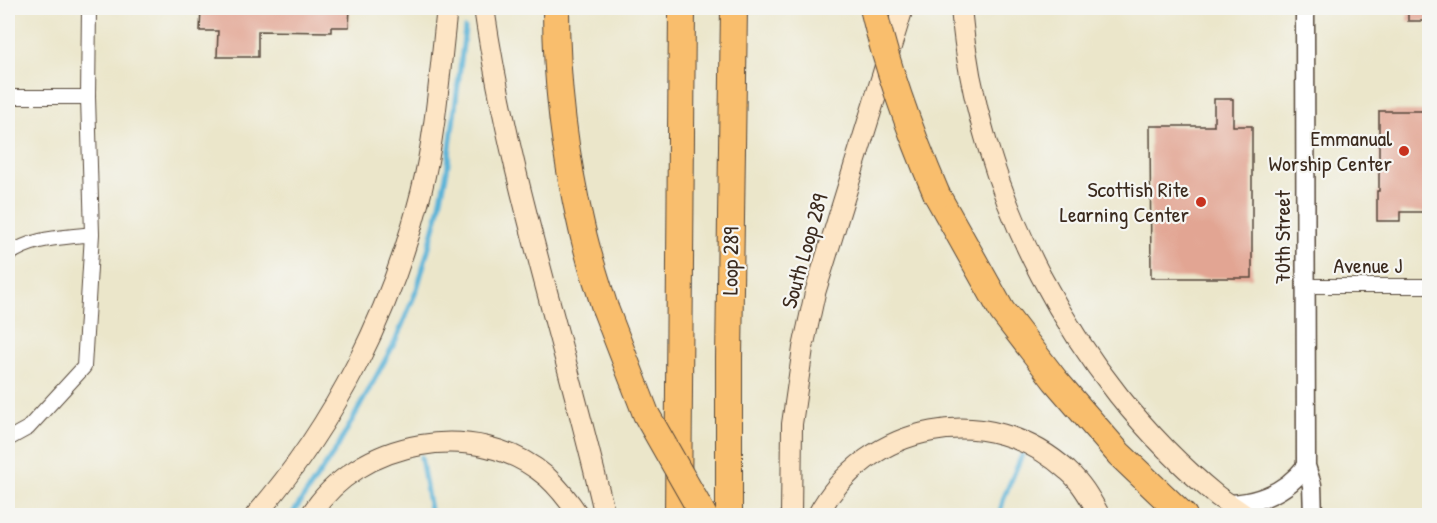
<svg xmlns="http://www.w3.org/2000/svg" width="1437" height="523" viewBox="0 0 1437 523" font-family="'Patrick Hand',sans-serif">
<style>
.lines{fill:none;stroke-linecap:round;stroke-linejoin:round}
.stream{stroke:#59b2d7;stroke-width:5}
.building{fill:#e2a593}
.minor-casing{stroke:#554638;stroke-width:16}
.tertiary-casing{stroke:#554638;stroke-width:21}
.secondary-casing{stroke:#554638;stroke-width:22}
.motorway-casing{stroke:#554638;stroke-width:28}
.minor{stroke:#fff;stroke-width:14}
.tertiary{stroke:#fff;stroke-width:18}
.secondary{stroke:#fde5c5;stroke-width:20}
.motorway{stroke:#f9be6d;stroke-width:26}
.motorway-bridge-casing{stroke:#554638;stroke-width:28;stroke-linecap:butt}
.motorway-bridge{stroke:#f9be6d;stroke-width:26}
.poi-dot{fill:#c8321e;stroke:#f6f6f2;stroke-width:2}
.labels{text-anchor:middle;stroke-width:4.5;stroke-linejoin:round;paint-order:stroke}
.poi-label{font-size:22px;fill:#3b2a1e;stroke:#f6f6f2;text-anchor:end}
.street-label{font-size:22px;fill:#3b2a1e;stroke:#f6f6f2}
</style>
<rect width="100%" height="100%" fill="#f6f6f2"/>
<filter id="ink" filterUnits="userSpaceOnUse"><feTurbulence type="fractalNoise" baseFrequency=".0167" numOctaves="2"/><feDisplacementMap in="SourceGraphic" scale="12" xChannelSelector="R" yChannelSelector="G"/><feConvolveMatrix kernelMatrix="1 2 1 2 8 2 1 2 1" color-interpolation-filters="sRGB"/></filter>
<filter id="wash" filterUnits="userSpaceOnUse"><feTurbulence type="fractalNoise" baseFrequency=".008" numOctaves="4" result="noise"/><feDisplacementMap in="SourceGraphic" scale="24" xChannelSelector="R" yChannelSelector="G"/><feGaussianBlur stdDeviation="1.35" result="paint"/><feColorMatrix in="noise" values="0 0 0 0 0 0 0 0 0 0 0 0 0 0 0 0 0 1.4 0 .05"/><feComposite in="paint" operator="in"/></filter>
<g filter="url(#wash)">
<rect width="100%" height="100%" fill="#ebe6ca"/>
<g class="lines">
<path class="stream" d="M421 457 431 516
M291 516 337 448 395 342 417 289 437 218 447 171 465 29
M999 516 1004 497 1022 455"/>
</g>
<g id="blocks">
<path class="building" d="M201 8H350L349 27H331V32L258 31V57H217L218 31H200Z
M1408 8H1430V21H1408Z
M1214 99H1233V126H1252V278H1151L1150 126H1214Z
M1379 111H1430V212H1400V221H1377V191H1379Z"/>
</g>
</g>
<g filter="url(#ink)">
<use href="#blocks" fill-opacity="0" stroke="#554638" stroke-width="1.5"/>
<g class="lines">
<g class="minor-casing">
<path id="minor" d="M8 97H88
M8 255C33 237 62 238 92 234
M1306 286H1430
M8 439 28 428 84 367 92 234 88 97 89 8"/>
</g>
<g class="tertiary-casing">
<path id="tertiary" d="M1305 8 1306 466 1312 485 1313 516
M1231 504C1262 502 1287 491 1306 466"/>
</g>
<g class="secondary-casing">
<path id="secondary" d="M484 8C509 180 566 346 605 516
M961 8C976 190 1074 378 1216 495 1225 502 1236 508 1246 516
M255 516C336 423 391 311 421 193 436 133 440 69 447 8
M310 516C357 439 478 417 547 477 559 488 570 502 579 516
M791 516 792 424 803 348 815 293 903 8
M817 516C867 422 989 399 1068 471 1082 483 1091 500 1100 516"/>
</g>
<g class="motorway-casing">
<path id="motorway" d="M556 8C556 82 565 157 582 229 588 256 597 282 605 308
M937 195 1002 311 1055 380 1119 454 1184 516
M678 516 682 8
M729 516V358L734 8"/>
</g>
<use href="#minor" class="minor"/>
<use href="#tertiary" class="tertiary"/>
<use href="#secondary" class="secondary"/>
<use href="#motorway" class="motorway"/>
<g class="motorway-bridge-casing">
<path id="motorway-bridge" d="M873 8C888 72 911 134 937 195
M605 308 646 414 704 516"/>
</g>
<use href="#motorway-bridge" class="motorway-bridge"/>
</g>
</g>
<g class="poi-dot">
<circle cx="1404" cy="151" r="6"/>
<circle cx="1201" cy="202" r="6"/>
</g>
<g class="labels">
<g class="poi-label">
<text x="1392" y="146">Emmanual<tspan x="1392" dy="25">Worship Center</tspan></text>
<text x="1189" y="197">Scottish Rite<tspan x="1189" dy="25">Learning Center</tspan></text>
</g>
<g class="street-label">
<text transform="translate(1282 237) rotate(-90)" y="8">70th Street</text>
<text transform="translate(804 251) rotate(-74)" y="8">South Loop 289</text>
<text transform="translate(730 261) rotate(-89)" y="8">Loop 289</text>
<text x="1368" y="273">Avenue J</text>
</g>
</g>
<rect width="1437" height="523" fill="none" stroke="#f6f6f2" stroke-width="30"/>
</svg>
